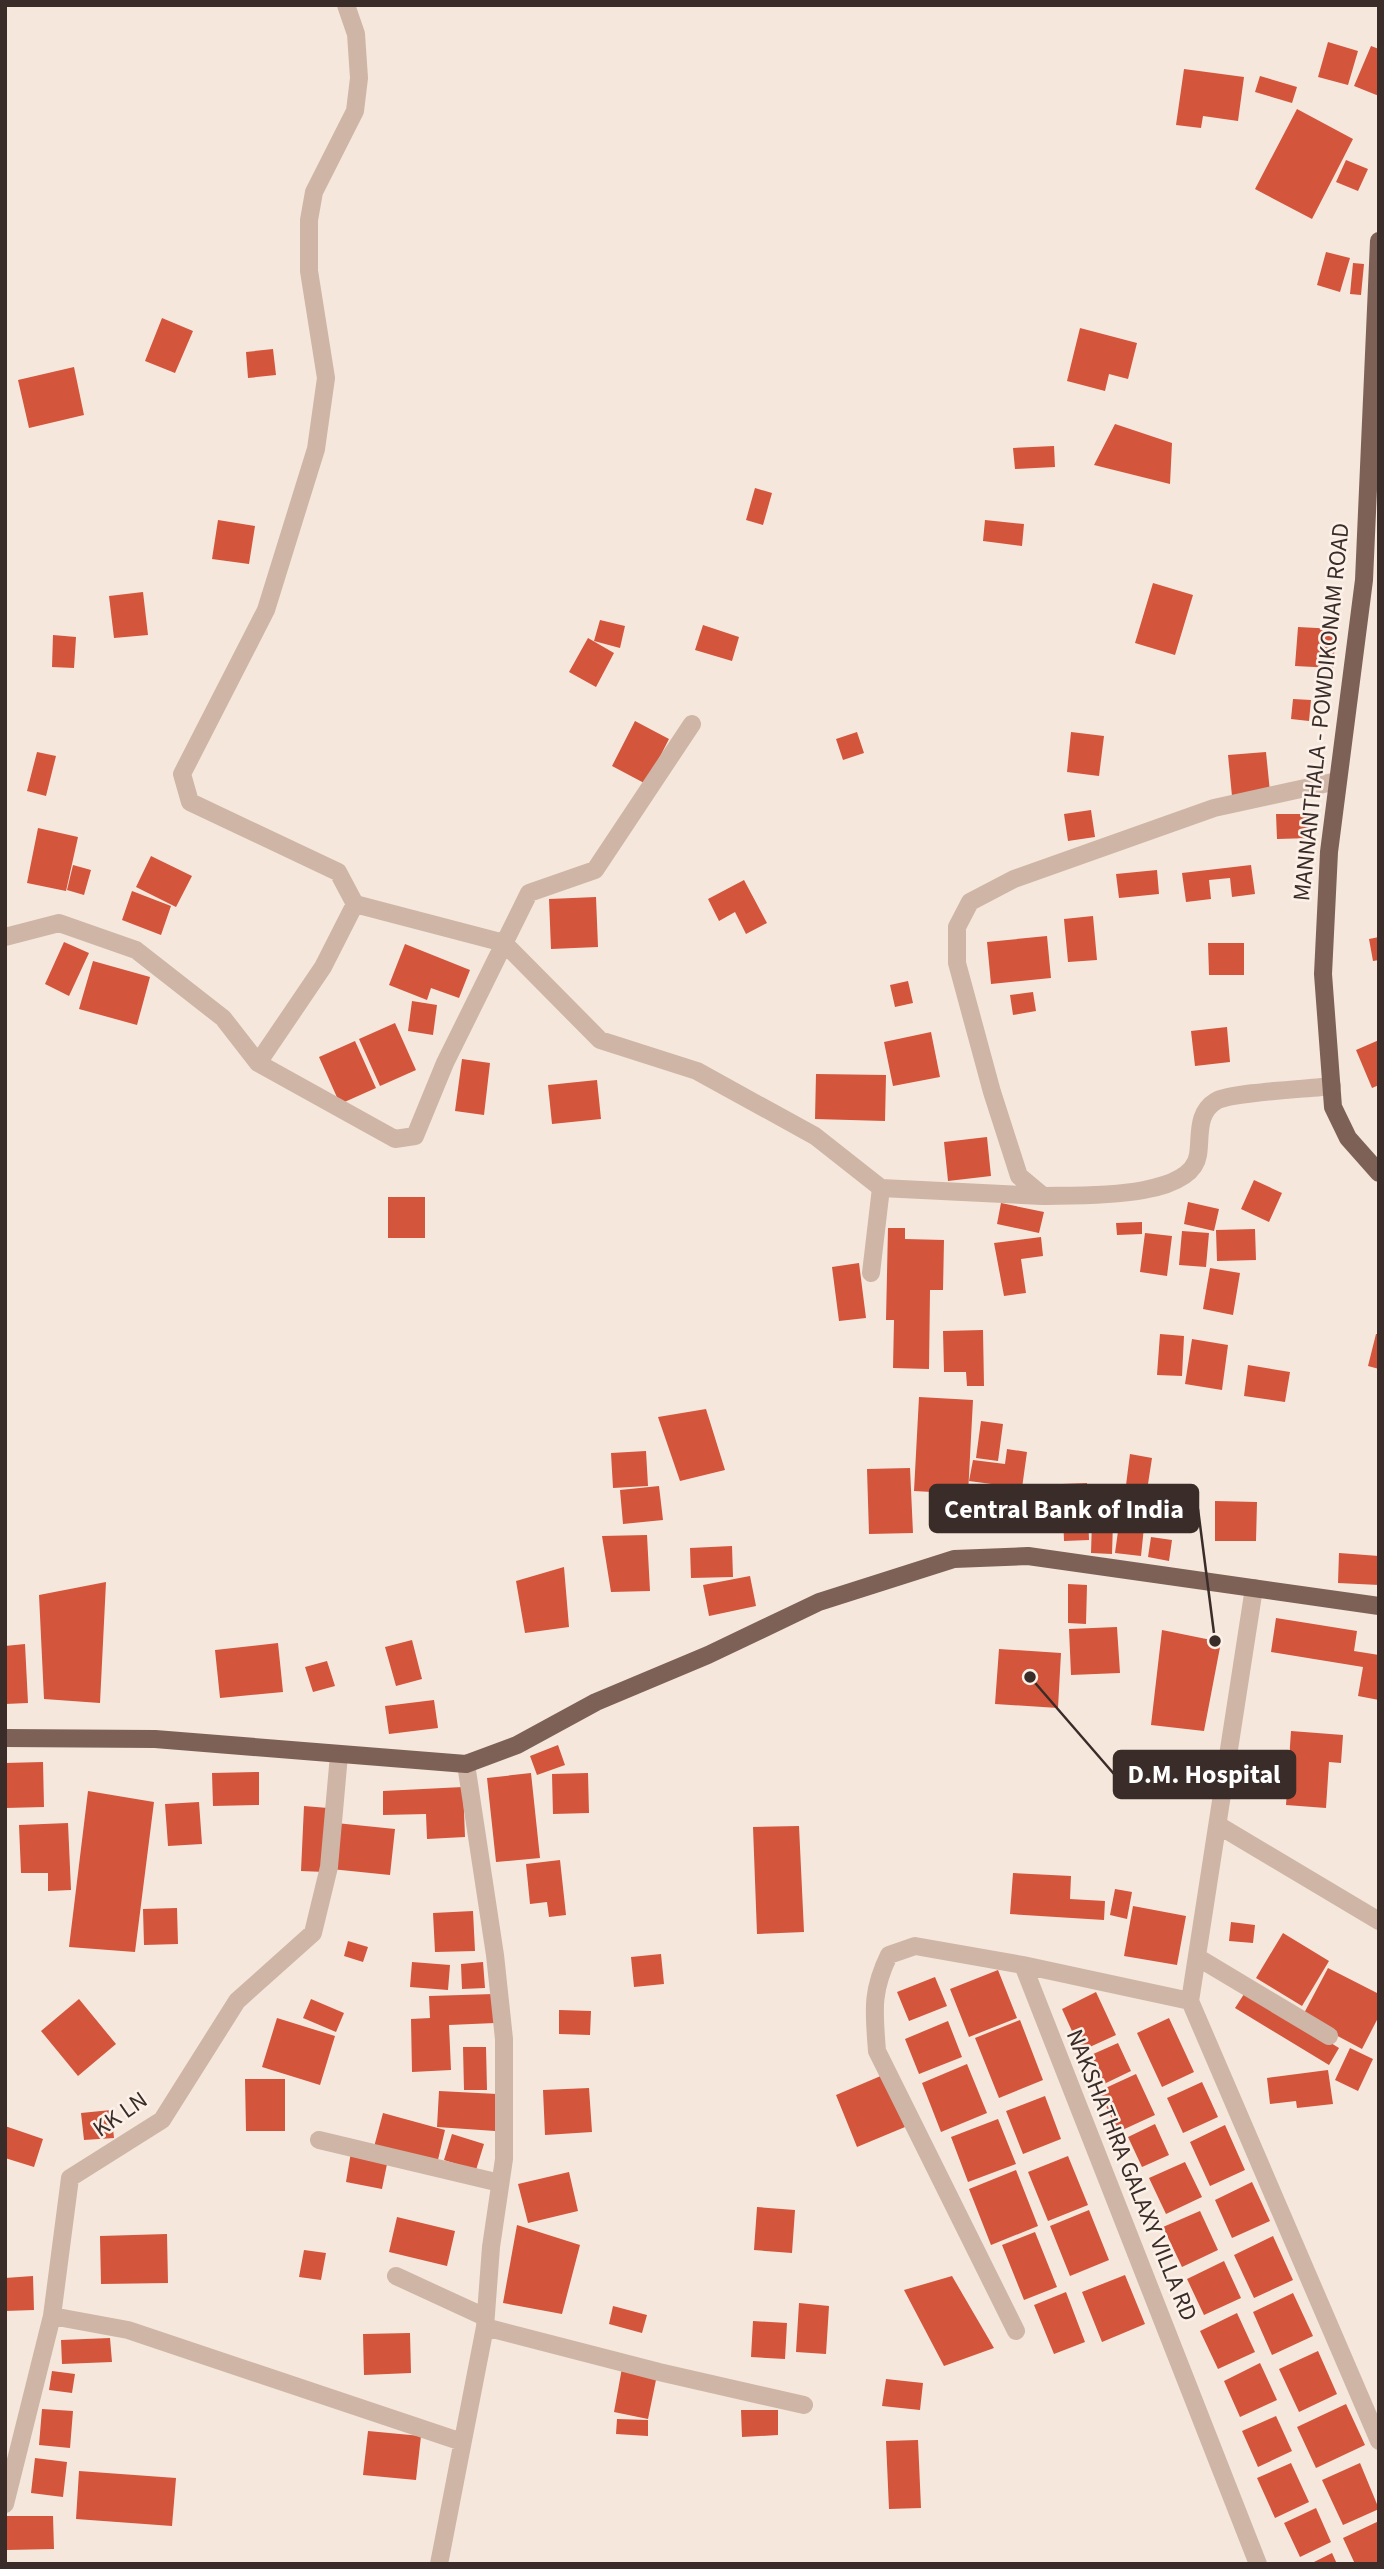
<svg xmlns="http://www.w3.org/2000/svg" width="1384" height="2569" viewBox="0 0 1384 2569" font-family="'Source Sans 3',sans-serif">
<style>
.building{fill:#d3553c}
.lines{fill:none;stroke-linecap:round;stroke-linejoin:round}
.minor{stroke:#ceb5a6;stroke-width:18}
.major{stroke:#7d6157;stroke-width:18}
.labels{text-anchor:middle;stroke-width:5;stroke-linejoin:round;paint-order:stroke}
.street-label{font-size:24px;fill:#3a2c28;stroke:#fcf1e9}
.leader{fill:none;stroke:#3a2c28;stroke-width:2.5}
.callout-dot{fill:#3a2c28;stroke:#fcf1e9;stroke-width:2.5}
.callout{fill:#3a2c28;stroke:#3a2c28;stroke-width:2.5}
.callout-label{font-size:26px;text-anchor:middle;font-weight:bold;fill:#fff}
</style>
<rect width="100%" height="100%" fill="#f5e7dc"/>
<path class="building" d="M1328 42 1358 51 1348 85 1318 77Z
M1371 46 1379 49V96L1354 86Z
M1184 69 1244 77 1238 121 1203 116 1201 128 1176 125Z
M1260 76 1297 87 1292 103 1255 92Z
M1297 109 1353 139 1312 219 1255 189Z
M1346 160 1368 169 1358 191 1336 182Z
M1326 252 1350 258 1340 292 1317 285Z
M1353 263 1364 264 1361 295 1350 294Z
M162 318 193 331 175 373 145 361Z
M1080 328 1137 343 1128 379 1109 374 1105 391 1067 381Z
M273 349 276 375 248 378 246 352Z
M74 367 84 415 29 428 18 380Z
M1115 424 1172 443 1170 484 1094 465Z
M1054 446 1055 467 1015 469 1013 448Z
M755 488 772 493 763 525 746 520Z
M218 520 255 526 249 564 212 559Z
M985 520 1024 524 1022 546 983 541Z
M1153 583 1193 595 1175 655 1135 643Z
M143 592 148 635 114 638 109 596Z
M600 620 625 626 620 648 594 641Z
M703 625 739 637 732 661 695 650Z
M1298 627 1336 629 1333 668 1295 666Z
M53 635 76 637 74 668 52 667Z
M588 638 614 653 596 687 569 672Z
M1293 699 1311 700 1309 721 1291 719Z
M635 721 669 739 646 784 612 766Z
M857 732 864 753 843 760 836 739Z
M1071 732 1104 736 1099 776 1067 772Z
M37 752 56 756 46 796 27 791Z
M1266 752 1270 792 1232 796 1228 755Z
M1091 810 1095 837 1068 841 1064 814Z
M1276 814H1312V838L1277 839Z
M38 828 78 837 66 891 27 883Z
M151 856 192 876 176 907 136 887Z
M73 865 91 870 84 895 67 890Z
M1251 865 1255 894 1232 897 1230 878 1209 880 1211 899 1186 902 1182 873Z
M1157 870 1159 894 1119 898 1116 874Z
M744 880 767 923 746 934 735 912 719 921 708 899Z
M132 891 171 906 161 935 122 920Z
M596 897 598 947 551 949 549 899Z
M1093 916 1097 960 1068 962 1064 919Z
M1047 936 1051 978 991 984 987 942Z
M1379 937V960L1373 961 1369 939Z
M64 942 89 953 69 996 45 984Z
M1208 943H1244V975H1209Z
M405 944 470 970 459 998 431 988 427 1000 389 985Z
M93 961 150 977 137 1025 79 1009Z
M908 981 913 1003 895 1007 890 985Z
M1033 992 1036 1011 1013 1015 1010 995Z
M412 1001 437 1005 433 1035 408 1031Z
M395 1023 416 1070 380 1086 359 1039Z
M1227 1027 1230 1062 1195 1066 1191 1031Z
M931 1032 940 1077 893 1086 884 1042Z
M1379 1040V1085L1372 1088 1356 1050Z
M355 1041 376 1088 340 1104 319 1057Z
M462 1059 490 1063 484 1115 455 1111Z
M816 1074 886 1075 885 1121 815 1119Z
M597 1080 601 1119 552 1124 548 1085Z
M987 1137 991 1176 948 1181 944 1142Z
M1254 1180 1282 1193 1269 1222 1241 1209Z
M388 1197H425V1238H388Z
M1188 1202 1219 1209 1214 1231 1184 1224Z
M1001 1203 1044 1212 1039 1233 997 1224Z
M1142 1222V1234L1117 1235 1116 1223Z
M888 1228H905V1239L944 1240 943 1290H930L929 1369 893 1368 894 1320H886Z
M1255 1229 1256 1260 1217 1261 1216 1230Z
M1182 1231 1209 1233 1206 1267 1179 1265Z
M1145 1233 1172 1236 1167 1276 1140 1272Z
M1041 1237 1043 1256 1021 1259 1026 1293 1004 1296 994 1243Z
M859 1263 866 1318 839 1321 832 1267Z
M1210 1268 1240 1273 1233 1315 1203 1309Z
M983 1330 984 1386H967L966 1372H944L943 1331Z
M1160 1334 1184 1336 1182 1376 1157 1375Z
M1376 1334H1379V1369L1368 1366Z
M1192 1339 1228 1345 1222 1390 1185 1384Z
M1248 1365 1290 1372 1285 1402 1244 1396Z
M919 1397 973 1400 968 1494 914 1491Z
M706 1409 725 1470 680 1481 658 1417Z
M981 1421 1003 1424 998 1461 976 1458Z
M1007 1449 1027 1452 1022 1488 969 1481 973 1460 1005 1464Z
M646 1451 648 1486 613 1488 611 1453Z
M1130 1454 1152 1458 1146 1497 1125 1493Z
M910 1468 913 1533 869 1534 867 1469Z
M1087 1483 1089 1540 1064 1541 1062 1484Z
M659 1486 663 1520 623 1524 620 1490Z
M1093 1489 1114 1490 1112 1554 1091 1553Z
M1215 1501 1257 1502 1256 1541H1215Z
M1119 1524 1144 1527 1141 1556 1115 1553Z
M647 1535 650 1591 611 1592 602 1536Z
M1151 1537 1172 1540 1169 1561 1148 1557Z
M732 1546 733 1577 691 1578 690 1548Z
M1339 1553 1379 1556V1585L1338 1583Z
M564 1567 569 1627 525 1633 516 1581Z
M750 1576 756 1606 709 1616 703 1585Z
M106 1582 100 1703 44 1699 39 1595Z
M1068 1584 1087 1585 1086 1624 1068 1623Z
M1276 1618 1357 1631 1354 1651 1379 1655V1700L1358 1696 1363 1667 1271 1652Z
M1117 1627 1120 1673 1071 1675 1069 1629Z
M1162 1630 1221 1642 1204 1731 1151 1725Z
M412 1640 422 1679 396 1686 385 1647Z
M278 1643 283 1692 220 1698 215 1650Z
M25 1644 28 1703 5 1704V1646Z
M999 1649 1061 1653 1058 1708 995 1704Z
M327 1661 335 1686 313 1692 305 1667Z
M434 1700 438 1728 389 1734 385 1706Z
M1291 1731 1343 1735 1341 1763 1329 1762 1326 1808 1286 1805Z
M558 1745 565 1765 537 1775 530 1756Z
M43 1762 44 1807 5 1808V1763Z
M259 1772V1805L213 1806 212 1773Z
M531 1773 540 1858 496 1862 487 1778Z
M588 1773 589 1813 553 1814 552 1774Z
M463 1787 465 1837 427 1839 426 1814 383 1815V1791Z
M88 1791 154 1802 135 1952 69 1947Z
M199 1802 202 1844 168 1846 165 1804Z
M304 1806 328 1808 325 1872 301 1871Z
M68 1823 71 1890 48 1891V1873H21L19 1825Z
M336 1823 395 1829 390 1875 331 1869Z
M799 1826 804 1932 757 1934 753 1827Z
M560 1860 566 1915 549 1917 547 1902 530 1904 526 1864Z
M1013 1873 1071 1876 1070 1899 1105 1901 1104 1920 1010 1914Z
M1115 1889 1132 1892 1127 1919 1110 1915Z
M1133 1906 1186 1916 1177 1965 1124 1956Z
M177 1908 178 1944 144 1945 143 1909Z
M473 1911 475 1951 435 1952 433 1913Z
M1231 1922 1255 1925 1253 1943 1229 1941Z
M1283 1933 1329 1961 1302 2006 1256 1978Z
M348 1941 368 1947 363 1962 344 1956Z
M661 1954 664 1984 634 1987 631 1957Z
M412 1962 450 1965 448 1990 410 1987Z
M483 1962 485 1988 462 1989 461 1964Z
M1328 1968 1379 1994V2016L1362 2049 1302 2017Z
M998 1970 1017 2018 969 2037 950 1989Z
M935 1977 947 2006 909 2021 897 1992Z
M1246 1991 1339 2048 1329 2065 1235 2008Z
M1096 1992 1116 2035 1081 2051 1062 2009Z
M494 1994 495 2023 449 2025 451 2070 412 2072 411 2019 430 2018 429 1996Z
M79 1999 116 2044 78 2076 41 2031Z
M311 1999 344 2013 336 2032 303 2018Z
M559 2010 591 2011 590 2035 559 2034Z
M277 2018 335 2036 320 2085 262 2067Z
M1169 2018 1194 2072 1162 2087 1137 2033Z
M1020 2020 1043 2080 999 2098 975 2038Z
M948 2021 962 2057 919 2074 905 2039Z
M1118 2043 1131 2071 1104 2084 1091 2055Z
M463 2047H486L487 2090H464Z
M1350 2048 1373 2059 1358 2091 1335 2080Z
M967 2064 987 2113 941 2132 922 2083Z
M1328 2070 1333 2104 1297 2108 1296 2101 1270 2104 1267 2078Z
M1136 2074 1155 2115 1118 2132 1099 2091Z
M883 2075 905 2127 857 2147 836 2095Z
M245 2079H285V2131H246Z
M1202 2082 1218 2117 1183 2133 1167 2098Z
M589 2088 592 2132 545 2135 543 2090Z
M439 2091 497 2094 495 2131 437 2127Z
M1045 2096 1061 2139 1023 2154 1006 2111Z
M111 2110 114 2138 84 2140 81 2113Z
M383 2113 445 2130 437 2164 374 2147Z
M998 2119 1016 2164 968 2182 951 2137Z
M1155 2124 1169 2155 1142 2167 1128 2137Z
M1225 2125 1245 2170 1210 2186 1190 2142Z
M5 2126 43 2139 34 2167 5 2158Z
M452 2134 484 2144 476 2170 444 2160Z
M351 2152 388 2159 382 2189 346 2182Z
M1068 2156 1088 2205 1048 2221 1028 2172Z
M1185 2162 1202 2197 1166 2214 1149 2178Z
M1016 2170 1038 2226 991 2245 969 2189Z
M569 2172 578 2211 528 2223 518 2184Z
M1252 2182 1270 2221 1232 2238 1215 2200Z
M757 2207 795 2210 792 2253 754 2250Z
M1089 2210 1109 2260 1070 2276 1050 2226Z
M1200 2211 1218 2250 1182 2267 1163 2227Z
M397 2217 455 2231 447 2266 389 2252Z
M517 2225 580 2245 562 2314 503 2303Z
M1035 2232 1057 2287 1024 2300 1002 2245Z
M167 2234 168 2283 101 2284 100 2236Z
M1273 2236 1293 2280 1254 2298 1234 2255Z
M304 2250 326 2253 321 2280 299 2277Z
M1224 2261 1241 2298 1204 2315 1187 2279Z
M1125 2275 1145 2324 1102 2342 1082 2292Z
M33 2276 34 2310 5 2311V2278Z
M952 2276 994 2348 944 2366 904 2290Z
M1066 2292 1085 2342 1054 2354 1034 2305Z
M1293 2293 1313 2336 1272 2355 1253 2312Z
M799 2303 829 2306 826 2354 796 2352Z
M613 2306 647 2315 642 2333 609 2324Z
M1237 2313 1255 2352 1218 2369 1200 2331Z
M753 2321 787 2323 785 2359 751 2357Z
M410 2333 411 2373 364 2375 363 2334Z
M110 2338 112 2362 62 2364 61 2340Z
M1318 2351 1337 2394 1299 2412 1279 2369Z
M1260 2363 1277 2400 1240 2417 1224 2381Z
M622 2368 657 2375 648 2419 614 2412Z
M52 2371 75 2374 72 2393 49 2390Z
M886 2379 923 2383 920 2410 882 2406Z
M1346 2404 1365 2445 1316 2468 1297 2427Z
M42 2409 73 2411 70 2448 39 2445Z
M741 2410H778V2435L742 2437Z
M1276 2416 1292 2451 1258 2467 1242 2431Z
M617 2419 648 2420V2436L616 2434Z
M368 2431 421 2436 416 2480 363 2475Z
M918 2440 921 2508 889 2509 886 2441Z
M35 2458 67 2462 63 2497 31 2493Z
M1291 2463 1309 2502 1275 2518 1257 2478Z
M1360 2463 1379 2509 1343 2525 1322 2480Z
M79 2471 176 2478 172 2526 76 2519Z
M1316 2508 1331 2542 1300 2557 1284 2523Z
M5 2516H53L54 2549 6 2550Z
M1379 2521V2564H1355L1343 2538Z
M1332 2553 1337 2564H1310Z"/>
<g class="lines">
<path class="minor" d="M355 904 504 943 600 1040 697 1071 815 1136 881 1188 1043 1196
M5 937 59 923 136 950 223 1018 258 1063 395 1139 415 1136 445 1063 529 893 595 870 692 724
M258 1063 323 967 355 904 338 872 190 802 182 774 266 610 316 449 326 378 309 271V220L314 192 355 111 359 78 356 34 346 5
M1332 1086C1308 1089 1232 1092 1216 1101 1196 1113 1201 1136 1198 1155 1191 1200 1079 1195 1043 1196L1019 1176 992 1092 957 963V927L970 902 1014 879 1214 808 1337 781
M871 1273 881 1188
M1254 1588 1190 2001 1379 2441
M1218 1825 1379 1921
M1197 1957 1329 2036
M1190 2001 1023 1965 1258 2564
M319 2140 500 2183
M396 2276 485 2317
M52 2316 128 2330 462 2442
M485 2327 659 2372 804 2405
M1016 2331 877 2051C874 2011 871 1992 889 1955L915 1946 1023 1965
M5 2504 52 2316 70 2178 162 2120 237 2001 313 1933 329 1867 339 1755
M439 2564 485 2327 491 2247 504 2159V2039L495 1955 466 1764"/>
<path class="major" d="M1379 241 1364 580 1329 852 1323 974 1333 1107 1348 1138 1379 1173
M5 1738 155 1739 466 1764 517 1745 596 1702 708 1655 819 1602 954 1559 1028 1556 1379 1606"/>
</g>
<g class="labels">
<g class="street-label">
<text transform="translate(1321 712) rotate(-84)" y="8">MANNANTHALA - POWDIKONAM ROAD</text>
<text transform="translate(120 2114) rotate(-35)" y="8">KK LN</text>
<text transform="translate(1132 2175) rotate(68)" y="8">NAKSHATHRA GALAXY VILLA RD</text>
</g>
</g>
<path class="leader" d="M1215 1641L1198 1509M1030 1677L1114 1774"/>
<g class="callout-dot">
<circle cx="1215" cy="1641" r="7"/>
<circle cx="1030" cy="1677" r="7"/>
</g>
<g class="callout">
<rect x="930" y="1485" width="268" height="47" rx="7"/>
<rect x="1114" y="1751" width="181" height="47" rx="7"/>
</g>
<g class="callout-label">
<text x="1064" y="1518">Central Bank of India</text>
<text x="1204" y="1783">D.M. Hospital</text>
</g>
<rect width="1384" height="2569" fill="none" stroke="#3a2c28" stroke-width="14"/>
</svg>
